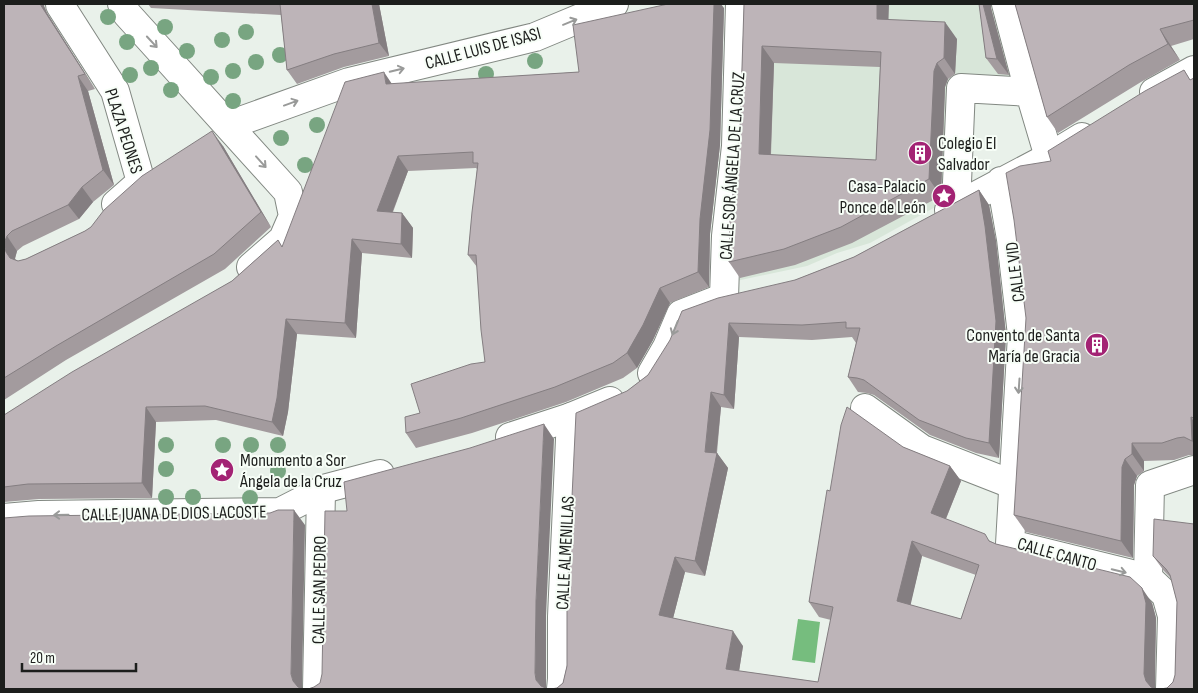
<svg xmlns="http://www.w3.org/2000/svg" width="1198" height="693" viewBox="0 0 1198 693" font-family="'Sofia Sans Condensed',sans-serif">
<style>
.built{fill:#d8e6d9}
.water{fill:#76bd7e}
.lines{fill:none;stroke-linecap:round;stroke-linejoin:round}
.pedestrian-casing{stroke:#828882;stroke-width:30}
.minor-casing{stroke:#828882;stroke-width:30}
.pedestrian{stroke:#fff;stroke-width:28}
.minor{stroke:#fff;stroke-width:28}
.tree{fill:#78a581}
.wall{fill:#a39b9e;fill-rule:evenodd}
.shaded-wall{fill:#847e81}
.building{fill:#bdb4b8;stroke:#847e81;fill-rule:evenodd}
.oneway{stroke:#999a99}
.labels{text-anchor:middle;stroke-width:4;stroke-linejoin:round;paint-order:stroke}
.street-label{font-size:18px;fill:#1c1e1c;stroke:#f7fef7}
.poi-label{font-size:18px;fill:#1c1e1c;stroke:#f7fef7;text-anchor:start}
</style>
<rect width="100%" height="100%" fill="#e9f1ea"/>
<path class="built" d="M750 4H999L1018 78 955 74 950 199 870 243 837 253 807 266 736 281Z"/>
<path class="water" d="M798 619 820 622 815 663 792 660Z"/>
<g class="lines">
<g class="pedestrian-casing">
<path id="pedestrian" d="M61 4 60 5 115 91 141 182 116 204
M1006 4 1025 76 1049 157
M956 206 961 88 1030 92
M724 298 726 236 736 146 740 4
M865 408 922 449 1014 485
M1148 578 1150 485 1194 470
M317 689 321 491
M561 689 562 679V617L571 417"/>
</g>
<g class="minor-casing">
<path id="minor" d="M122 4 127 14 288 192 293 216 283 239 251 267
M1154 92 1194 70
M229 125 349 82 535 37 614 4
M1001 181 1011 239 1022 335 1010 544 1148 578 1166 595 1172 616 1170 689
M949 210 1049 157 1082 137
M652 373 667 347 681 314 717 300
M510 437 571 417 610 401
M4 518 39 515 280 512 327 488 380 474"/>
</g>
<use href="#pedestrian" class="pedestrian"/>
<use href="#minor" class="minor"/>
</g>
<g class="tree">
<circle cx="108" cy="17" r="8"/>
<circle cx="165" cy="27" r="8"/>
<circle cx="246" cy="32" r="8"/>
<circle cx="222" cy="40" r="8"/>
<circle cx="127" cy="42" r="8"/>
<circle cx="187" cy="51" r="8"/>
<circle cx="280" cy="55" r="8"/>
<circle cx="535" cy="61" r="8"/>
<circle cx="256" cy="62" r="8"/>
<circle cx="151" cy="68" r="8"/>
<circle cx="233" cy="71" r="8"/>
<circle cx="486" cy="74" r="8"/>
<circle cx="130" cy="75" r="8"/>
<circle cx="211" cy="77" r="8"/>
<circle cx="171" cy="90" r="8"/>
<circle cx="233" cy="101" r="8"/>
<circle cx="317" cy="125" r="8"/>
<circle cx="281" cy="138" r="8"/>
<circle cx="305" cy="165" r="8"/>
<circle cx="166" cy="445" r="8"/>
<circle cx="223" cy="445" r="8"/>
<circle cx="251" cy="445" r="8"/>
<circle cx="278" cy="445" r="8"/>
<circle cx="166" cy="469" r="8"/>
<circle cx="278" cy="471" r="8"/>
<circle cx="166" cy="497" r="8"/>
<circle cx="193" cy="497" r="8"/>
<circle cx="250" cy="498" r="8"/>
</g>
<path class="wall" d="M4 4 44 6 47 13 95 89 88 91 114 185 93 202 79 219 23 246 17 251 15 259 18 261 26 259 85 231 223 146 271 227 225 269 66 360 4 400Z
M148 4H379L389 56 344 67 297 84 287 70 281 15 151 8Z
M744 4 888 20 957 39 955 74 948 79 945 87 941 196 852 243 795 265 740 278 729 262 740 130ZM774 63 880 67 876 160 771 155Z
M979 4H991V8L1009 75 998 74 986 58Z
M1015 4H1194V39L1171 46 1180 60 1141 82 1058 133 1047 117Z
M724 8 720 145 710 234 709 287 670 303 653 340 637 368 623 378 566 402 472 433 416 448 406 433 420 413 485 362 477 267 468 255 477 169 476 168 408 171 393 212 402 213 413 228 412 258 362 253 356 338 297 334 288 412 283 436 216 420 156 422 152 498 39 499 4 502V415L232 281 278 240 282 247 392 84 579 72Z
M1184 70 1190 80 1194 78V455H1189L1174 460 1144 461V471L1137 476 1134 485 1133 558 1026 532 1014 515 1051 161Z
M979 190 989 205 996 241 1006 335 999 458 976 453 930 435 874 395 867 393 858 392 848 377 856 343 852 337 812 340 739 337 734 409 721 407 717 453 728 468 705 576 685 572 673 618 743 646 739 671 818 682 831 620 819 617 809 602 830 491 903 447 950 466 961 481 946 519 996 544 1152 603 1156 618 1154 688H557L563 683 627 391 648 375 795 280 854 257ZM922 556 976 575 961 619 910 605Z
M1194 524V689L1167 688 1173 682 1175 675 1177 602 1171 578 1164 571 1153 556Z"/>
<path class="shaded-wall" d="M40 4H45L44 6 47 13 95 89 85 74Z
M372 4H379L389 56 379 43Z
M714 4H721L724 8 720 145 710 234 709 287 698 272 700 219Z
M877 4H889L888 35 877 19Z
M983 4H991V8L1009 75 997 59Z
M945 22 957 39 955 74 944 58Z
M1160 29 1171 46 1180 60 1168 44Z
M762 46 774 63 770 171 759 154Z
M937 63 948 79 945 87 941 196 929 179 934 71Z
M384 72 394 87 386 84Z
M78 76 88 91 114 185 103 170Z
M212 131 223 146 271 227 261 212Z
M398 156 408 171 387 226 377 211Z
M82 187 93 202 79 219 68 205Z
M979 190 989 205 996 241 1006 335 999 458 989 443Z
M402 213 413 228 412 258 401 244Z
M7 236 17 251 15 258 16 267 6 252 4 243Z
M352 239 362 253 356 338 345 323Z
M660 288 670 303 653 340 637 368 627 353Z
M286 319 297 334 288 412 283 436 272 422Z
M729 323 739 337 734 409 724 395Z
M711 392 721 407 716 456 717 453 728 468 705 576 695 561Z
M146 407 156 422 152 498 142 483Z
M1191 417 1194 422V444L1192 441Z
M544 424 554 439 546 616V689H543L536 680 535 673 536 601Z
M1132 443 1144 461V471L1132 454Z
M1125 459 1137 476 1134 485 1133 558 1121 541 1122 467Z
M950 466 961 481 942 528 931 513Z
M294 510 305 525 302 689H298L293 681 291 674Z
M912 541 922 556 908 616 897 601Z
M675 557 685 572 670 630 659 615Z
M1142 588 1152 603 1156 618 1155 689H1151L1146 681 1144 674Z
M733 631 743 646 737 684 726 669Z"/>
<path class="building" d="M4 4H40L85 74 78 76 103 170 82 187 68 205 12 231 7 236 4 243 6 252 10 258 18 261 26 259 85 231 91 227 104 210 142 176 212 131 261 212 214 254 56 346 4 378Z
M280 4H372L379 43 334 54 287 70Z
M668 4H714L710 130 700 219 698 272 660 288 643 325 627 353 613 363 555 387 461 418 406 433 405 417 420 413 411 384 471 364 485 362 481 330 476 255H468L472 212 478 163H473V152L398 156 377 211 402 213 401 244 352 239 345 323 286 319 277 398 272 422 205 406 146 407 142 483 28 484 4 487V415L72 372 232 281 278 240 282 247 345 82 384 72 386 84 579 72 573 25Z
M744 4H877V19L945 22 944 58 937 63 934 71 929 179 841 227 784 249 729 262 730 221 740 130ZM762 46 881 52 876 160 759 154Z
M979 4H983L997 59 986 58Z
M1015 4H1194V20L1160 29 1168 44 1129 65 1047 117Z
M1184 70 1190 80 1194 78V418L1191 417 1192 441 1184 437 1177 438 1162 443H1132V454L1125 459 1122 467 1121 541 1014 515 1026 318 1014 220 1006 173 1020 166 1051 161 1048 151 1145 91Z
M979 190 985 226 996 321 989 443 966 438 919 420 864 380 857 378 848 377 860 328H846V322L802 325 729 323 724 395 711 392 705 452 717 453 695 561 675 557 659 615 733 631 726 669 818 682 833 607 809 602 827 490 830 491 841 425 847 407 903 447 950 466 931 513 985 534 989 541 996 544 1130 577 1142 588 1146 603 1144 674 1146 681 1151 687 1158 689H551L557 688 563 683 567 666V602L576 413 627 391 648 375 670 340 682 311 718 298 795 280 854 257ZM912 541 979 565 961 619 897 601Z
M544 424 536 601 535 673 536 680 541 686 548 689H308L314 687 320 683 322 674 325 511H347L344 482 470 448Z
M278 510H294L291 674 293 681 298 687 305 689H4V518L29 516 270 513Z
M1154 519 1194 524V689H1160L1167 688 1173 682 1175 675 1177 602 1170 575 1166 569 1153 556Z"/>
<defs><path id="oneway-shaft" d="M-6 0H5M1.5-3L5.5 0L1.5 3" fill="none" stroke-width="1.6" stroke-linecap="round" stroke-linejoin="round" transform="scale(1.25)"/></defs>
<g class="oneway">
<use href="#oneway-shaft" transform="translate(570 22) rotate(-22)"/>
<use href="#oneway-shaft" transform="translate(152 42) rotate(47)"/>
<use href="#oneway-shaft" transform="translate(397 70) rotate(-14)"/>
<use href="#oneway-shaft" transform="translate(291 103) rotate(-20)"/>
<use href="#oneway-shaft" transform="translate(261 162) rotate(48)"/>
<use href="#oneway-shaft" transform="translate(675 328) rotate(112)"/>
<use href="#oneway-shaft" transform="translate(1019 386) rotate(94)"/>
<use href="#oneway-shaft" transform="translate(61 515) rotate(179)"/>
<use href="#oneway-shaft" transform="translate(1119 571) rotate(14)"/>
</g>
<defs>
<g id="building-disc" transform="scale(1.25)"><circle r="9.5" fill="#a32374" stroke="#f7fef7"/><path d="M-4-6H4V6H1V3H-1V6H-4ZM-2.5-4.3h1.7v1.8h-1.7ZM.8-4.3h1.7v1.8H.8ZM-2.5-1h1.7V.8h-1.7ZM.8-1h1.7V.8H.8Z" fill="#fff"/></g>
<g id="sight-disc" transform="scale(1.25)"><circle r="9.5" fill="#a32374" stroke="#f7fef7"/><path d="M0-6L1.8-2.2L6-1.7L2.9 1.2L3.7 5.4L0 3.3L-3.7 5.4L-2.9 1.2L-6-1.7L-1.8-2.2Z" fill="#fff"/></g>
</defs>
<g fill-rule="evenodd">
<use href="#building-disc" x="920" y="153"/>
<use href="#sight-disc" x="944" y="196"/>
<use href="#building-disc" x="1097" y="345"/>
<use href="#sight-disc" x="222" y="470"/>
</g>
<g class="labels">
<g class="street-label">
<text transform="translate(483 48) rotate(-15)" y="6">CALLE LUIS DE ISASI</text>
<text transform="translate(124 131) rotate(72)" y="6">PLAZA PEONES</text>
<text transform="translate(732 166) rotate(-86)" y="6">CALLE SOR ÁNGELA DE LA CRUZ</text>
<text transform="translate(1015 272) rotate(-97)" y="6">CALLE VID</text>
<text transform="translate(174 513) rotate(-1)" y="6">CALLE JUANA DE DIOS LACOSTE</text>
<text transform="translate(565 553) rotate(-87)" y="6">CALLE ALMENILLAS</text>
<text transform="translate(1057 554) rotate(16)" y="6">CALLE CANTO</text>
<text transform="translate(319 590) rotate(-89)" y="6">CALLE SAN PEDRO</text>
</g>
<g class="poi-label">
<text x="938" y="149">Colegio El<tspan x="938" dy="21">Salvador</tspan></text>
<text x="926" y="192" text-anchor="end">Casa-Palacio<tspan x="926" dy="21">Ponce de León</tspan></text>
<text x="1080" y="341" text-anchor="end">Convento de Santa<tspan x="1080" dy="21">María de Gracia</tspan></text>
<text x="240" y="466">Monumento a Sor<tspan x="240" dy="21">Ángela de la Cruz</tspan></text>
</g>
</g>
<rect width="1198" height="693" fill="none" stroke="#1c1e1c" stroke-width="10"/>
<path d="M22 663v8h114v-8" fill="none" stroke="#1c1e1c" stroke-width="2.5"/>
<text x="30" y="663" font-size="15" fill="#1c1e1c" stroke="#f7fef7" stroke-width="4" paint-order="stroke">20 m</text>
</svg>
